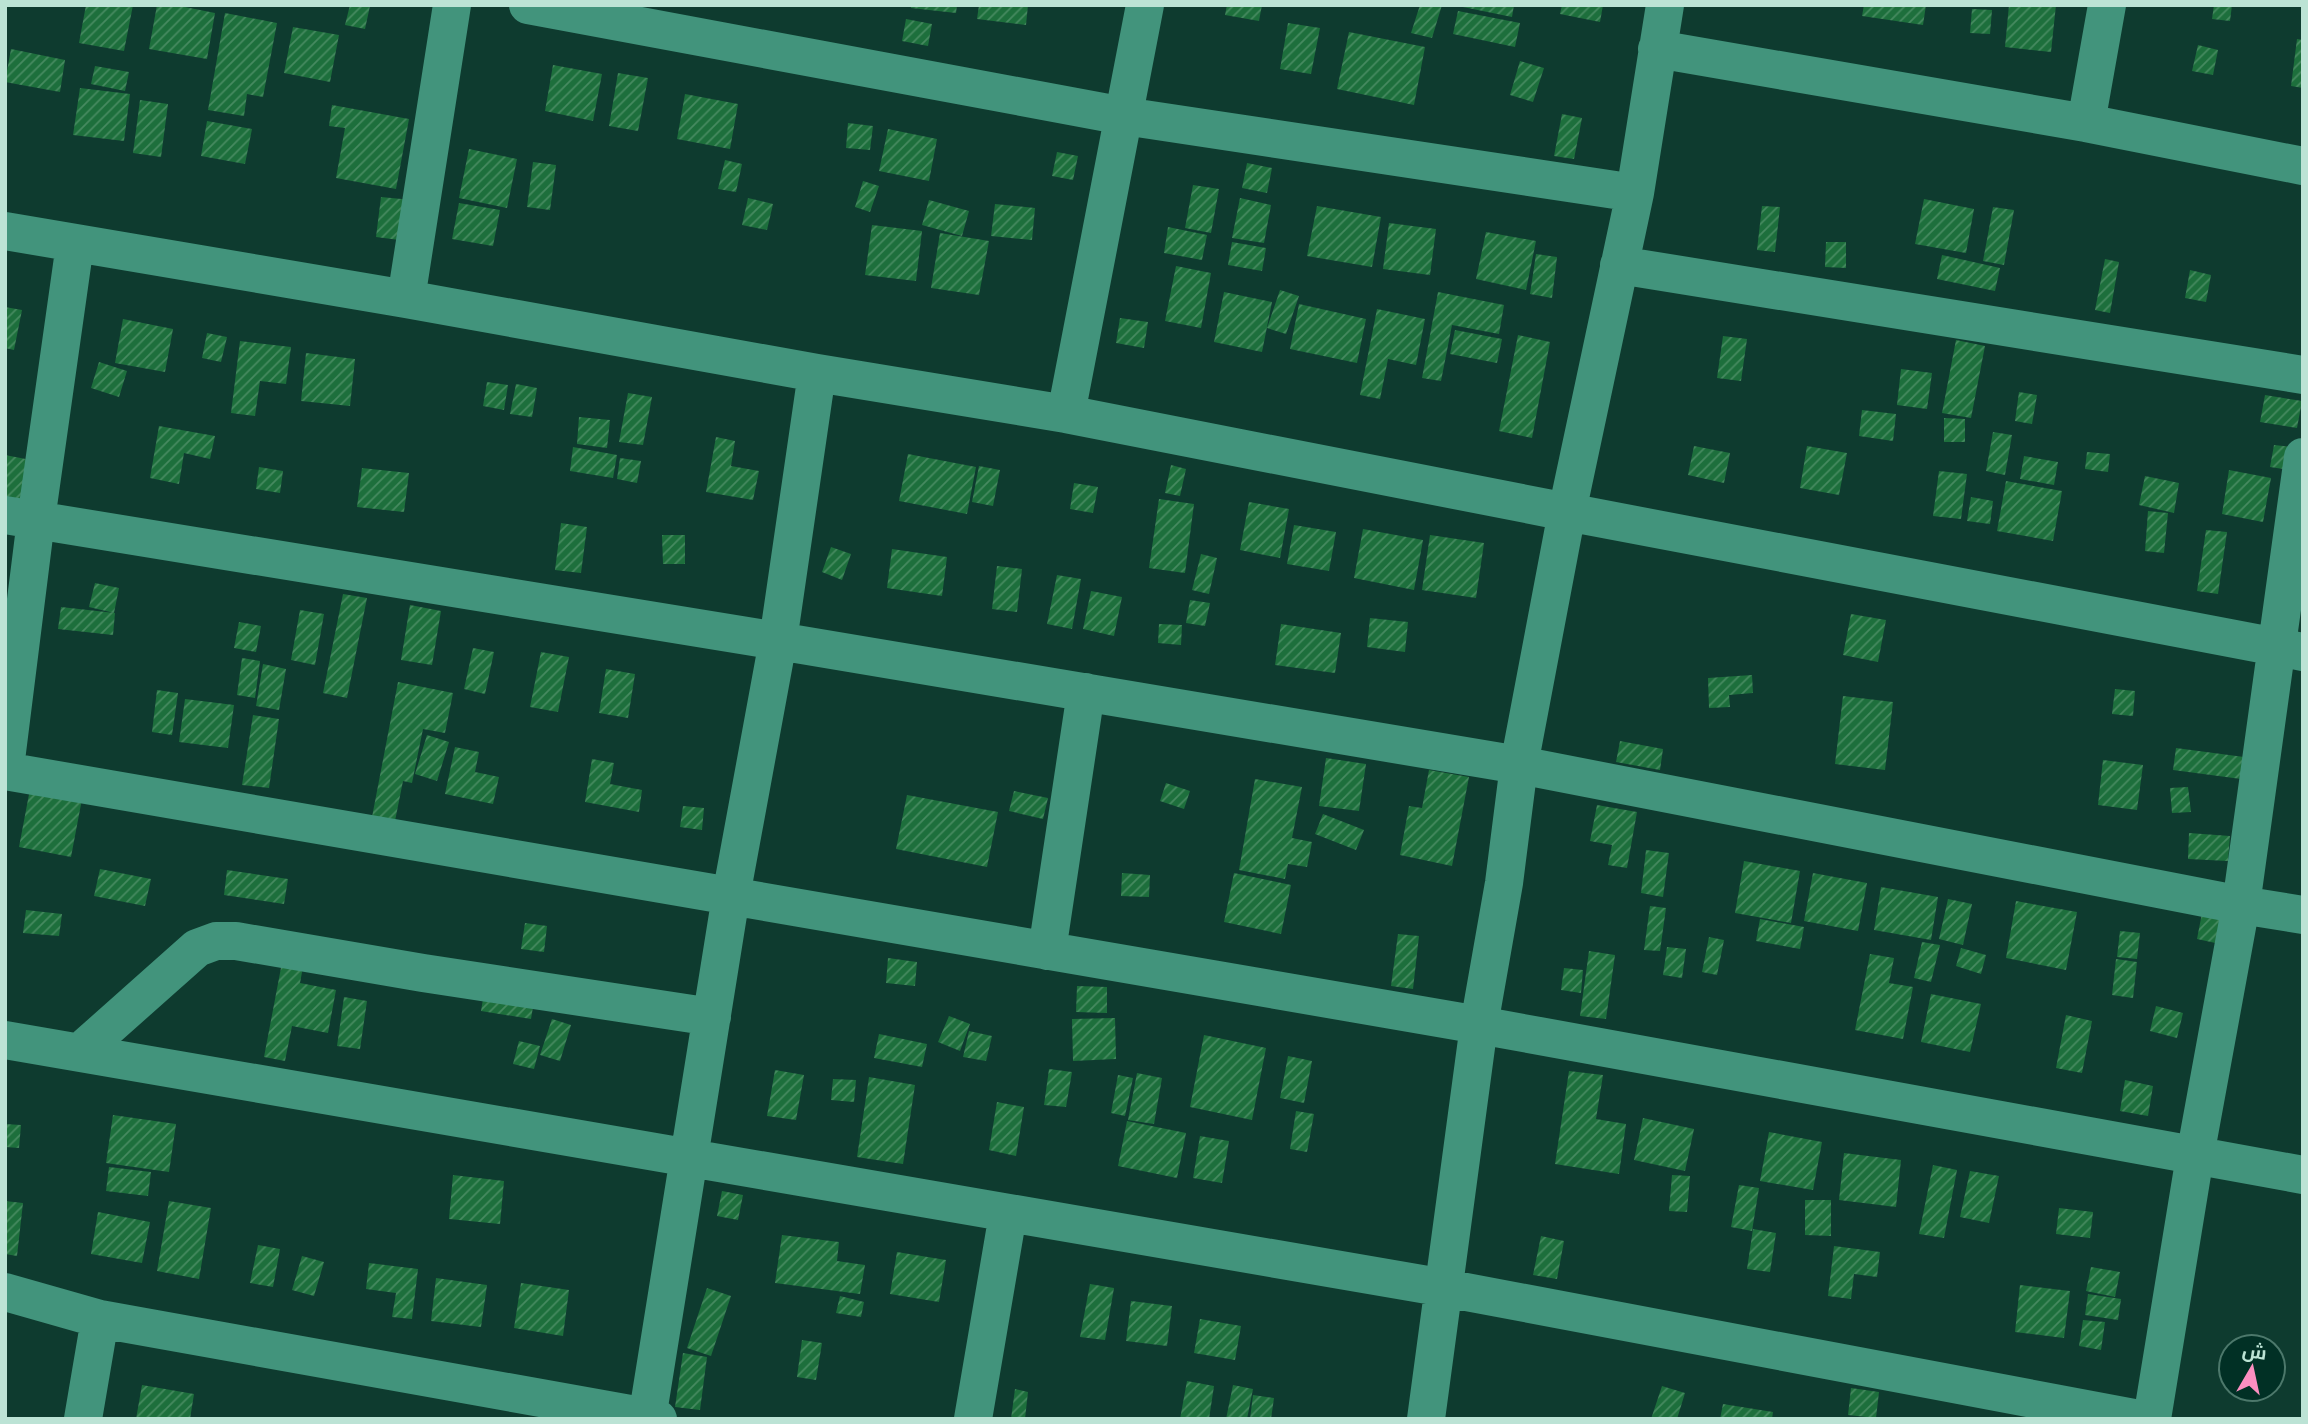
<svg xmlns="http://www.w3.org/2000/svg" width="2308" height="1424" viewBox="0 0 2308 1424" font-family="Signika,Cairo,sans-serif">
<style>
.building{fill:url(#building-hatch)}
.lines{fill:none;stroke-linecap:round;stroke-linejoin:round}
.minor{stroke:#42947c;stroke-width:38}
</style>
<defs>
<pattern id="building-hatch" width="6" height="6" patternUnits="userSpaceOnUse" patternTransform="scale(1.75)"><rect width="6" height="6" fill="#1d6f3c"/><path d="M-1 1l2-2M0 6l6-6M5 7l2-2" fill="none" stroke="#468a60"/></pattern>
</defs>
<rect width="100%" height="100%" fill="#0e3b2f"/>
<path class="building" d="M86 5H133L124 51 79 43Z
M157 5H175L215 13 207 59 149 49Z
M350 5 370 6 365 29 345 25Z
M911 5H957L956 13 911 8Z
M979 5H1028L1026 25 977 19Z
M1227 5H1262L1259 21 1225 15Z
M1420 5H1442L1432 38 1411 33Z
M1463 5H1514L1512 17 1463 7Z
M1562 5H1603L1600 22 1560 14Z
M1864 5H1926L1923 25 1862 16Z
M2009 5H2056L2051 52 2005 47Z
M2214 5H2232L2230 21 2212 19Z
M1972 9 1992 10 1990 34 1970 33Z
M1458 11 1520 23 1515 47 1453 34Z
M225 13 277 23 263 97 247 94 244 116 208 110Z
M906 19 932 24 928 46 902 41Z
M1288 23 1320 28 1311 74 1280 69Z
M293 27 339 35 330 82 284 73Z
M1349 32 1425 47 1414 105 1337 89Z
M2297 39 2303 40V88L2291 86Z
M2198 45 2218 50 2213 75 2192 71Z
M11 49 65 60 60 92 5 82Z
M1520 61 1544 68 1533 102 1510 95Z
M553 65 602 74 593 121 545 111Z
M95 66 129 72 125 91 91 84Z
M618 73 648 78 638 131 609 126Z
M80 88 130 94 124 141 73 135Z
M685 94 738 104 730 149 677 139Z
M140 100 168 104 161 157 133 153Z
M332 105 409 119 396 189 336 178 345 128 329 126Z
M1562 114 1582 118 1574 159 1554 156Z
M207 121 252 129 245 164 201 156Z
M848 123 873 126 870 150 846 148Z
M888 129 937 139 929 181 879 171Z
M469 149 517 159 507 208 459 198Z
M1057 152 1078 156 1073 180 1052 176Z
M725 160 742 164 736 192 718 189Z
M533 162 556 165 550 210 527 207Z
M1247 163 1272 168 1267 193 1242 188Z
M863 181 879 186 870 212 855 207Z
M1193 185 1219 189 1211 233 1185 228Z
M381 197 412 200 407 241 376 237Z
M748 198 773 204 767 230 742 225Z
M1240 198 1271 205 1264 243 1232 238Z
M1924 199 1974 209 1966 253 1915 244Z
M929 200 969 211 962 236 922 225Z
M459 203 500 210 493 246 452 239Z
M995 204 1035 208 1032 240 991 236Z
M1317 206 1381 217 1372 267 1307 256Z
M1762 206 1780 207 1775 252 1757 250Z
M1993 207 2014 210 2004 265 1983 261Z
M1389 223 1436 229 1430 275 1383 269Z
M872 225 922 231 916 281 865 275Z
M1168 227 1207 235 1202 260 1164 253Z
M1486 232 1536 241 1526 290 1476 279Z
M940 233 989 241 979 295 931 288Z
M1232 242 1266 248 1262 271 1228 265Z
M1826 242H1846V268L1825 267Z
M1536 254 1557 257 1552 298 1530 294Z
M1942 255 2000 268 1995 291 1937 279Z
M2105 259 2119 262 2110 313 2095 310Z
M1176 266 1211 273 1201 328 1165 321Z
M2190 270 2211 275 2206 302 2185 298Z
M1280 290 1299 296 1286 334 1267 328Z
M1224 292 1272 302 1262 352 1214 342Z
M1438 292 1504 305 1499 334 1452 325 1441 381 1422 378Z
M1299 304 1366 319 1357 363 1290 349Z
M5 307 22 310 14 350 5 348Z
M1377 309 1425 319 1416 365 1388 359 1380 399 1360 395Z
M1120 318 1148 322 1144 348 1116 343Z
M123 319 173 329 165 372 115 363Z
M1455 330 1502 339 1497 363 1450 354Z
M207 333 227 337 221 362 202 358Z
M1518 335 1550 342 1532 438 1499 431Z
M1723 336 1747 339 1741 381 1717 378Z
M1956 340 1985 346 1971 418 1942 413Z
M240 341 291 347 286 384 260 381 255 416 231 413Z
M306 353 355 359 350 406 301 401Z
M99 362 127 371 119 397 91 388Z
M1901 369 1932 373 1927 409 1897 405Z
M487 382 508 385 504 410 483 406Z
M516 384 537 388 532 417 510 414Z
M2019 392 2037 395 2032 424 2015 421Z
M628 393 652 397 643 445 619 442Z
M2265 395 2302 401 2297 428 2260 422Z
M1862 410 1896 414 1893 441 1859 436Z
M579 417 610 420 607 448 577 444Z
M1944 418 1965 419V442H1944Z
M159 426 215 436 210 459 184 453 179 484 150 478Z
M1993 432 2012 435 2005 475 1986 471Z
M716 437 735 441 731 466 759 471 753 500 706 492Z
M2274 445 2300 448 2296 471 2270 467Z
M1694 446 1730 453 1724 483 1688 475Z
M1807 446 1847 453 1839 495 1800 488Z
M573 447 617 455 613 478 570 471Z
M2087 452 2110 454 2108 472 2085 469Z
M908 454 976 467 967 514 899 501Z
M5 455 31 460 23 503 5 499Z
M2024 456 2058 462 2054 485 2020 479Z
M620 458 641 461 637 483 617 479Z
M1171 465 1186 469 1180 496 1165 493Z
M979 466 1000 470 993 506 972 502Z
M259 467 283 471 280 493 256 489Z
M362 468 409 473 404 512 357 507Z
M2229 470 2271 478 2263 522 2222 514Z
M1939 471 1967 474 1961 519 1933 516Z
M2145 476 2179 483 2174 513 2139 505Z
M2006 481 2062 491 2053 541 1997 531Z
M1074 483 1098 487 1093 513 1070 509Z
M1971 497 1993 501 1990 524 1967 521Z
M1159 499 1194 504 1185 573 1149 568Z
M1249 502 1289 509 1280 558 1240 550Z
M2148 511 2168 513 2164 553 2145 551Z
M561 523 587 527 581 573 555 570Z
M1294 525 1336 532 1329 571 1287 564Z
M1363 529 1423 540 1414 590 1354 578Z
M2206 530 2227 532 2218 594 2197 591Z
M662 535H685V564H663Z
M1430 535 1484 543 1476 598 1422 590Z
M831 547 851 554 842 580 822 572Z
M892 549 947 557 942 596 887 588Z
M1201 554 1217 558 1209 594 1192 590Z
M997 566 1022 569 1017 612 992 609Z
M1057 575 1081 579 1072 629 1047 624Z
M95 583 119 588 114 613 89 607Z
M1091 591 1122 597 1114 636 1083 629Z
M343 594 367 598 347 698 323 693Z
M1190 600 1210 603 1205 626 1186 623Z
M410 605 441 611 432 665 401 660Z
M61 607 115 613 113 635 58 629Z
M300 610 324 614 315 665 291 660Z
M1851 614 1886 620 1878 662 1843 655Z
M1370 618 1408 622 1405 652 1367 647Z
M239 622 261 626 256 652 234 648Z
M1159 624 1182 625 1181 645 1158 643Z
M1281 624 1341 633 1335 673 1275 665Z
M473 648 494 652 485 694 464 689Z
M541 652 569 657 558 712 530 707Z
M242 658 260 661 255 698 237 695Z
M263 664 286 669 279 710 256 706Z
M606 669 635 674 628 718 599 713Z
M1752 675 1753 693 1729 695 1730 707 1709 708 1708 678Z
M398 682 453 693 445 733 423 729 412 783 403 781 395 821 372 817Z
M2115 689 2135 691 2133 716 2112 714Z
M157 690 178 693 172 735 152 732Z
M1843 696 1893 702 1885 770 1835 764Z
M185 699 234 705 228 748 179 742Z
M253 715 279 719 269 788 242 785Z
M427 735 449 742 437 781 415 774Z
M1620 741 1663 749 1660 770 1616 762Z
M455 747 479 752 475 772 499 777 493 804 445 794Z
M2176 748 2244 757 2241 779 2173 770Z
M1326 758 1366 764 1359 811 1319 806Z
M592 759 614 763 610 784 642 790 639 812 585 802Z
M2103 760 2143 765 2137 810 2098 805Z
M1429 770 1469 777 1452 866 1400 855 1409 806 1422 808Z
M1255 779 1302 787 1292 838 1312 842 1307 867 1288 864 1285 879 1239 870Z
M1166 783 1190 791 1184 809 1160 801Z
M2188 787 2191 812 2172 813 2170 788Z
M30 789 82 799 71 857 19 847Z
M1014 791 1048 798 1043 819 1009 811Z
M907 795 998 812 987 867 896 849Z
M1597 805 1637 812 1627 868 1608 865 1612 845 1590 841Z
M683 806 704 808 702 830 680 827Z
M1323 814 1364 830 1356 850 1315 834Z
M2189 833 2230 836 2228 861 2188 859Z
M1646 850 1669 853 1663 897 1641 893Z
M1744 861 1800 871 1791 923 1735 913Z
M100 869 151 879 145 906 94 896Z
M227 870 288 879 284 904 224 895Z
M1122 873 1150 875 1149 897 1121 896Z
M1234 873 1291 885 1281 934 1224 922Z
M1813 873 1867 883 1858 931 1804 921Z
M1881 887 1938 897 1931 940 1874 930Z
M1948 899 1972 904 1963 945 1939 939Z
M2016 901 2077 912 2066 970 2006 958Z
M1650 906 1666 908 1660 951 1644 950Z
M26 910 62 914 59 936 23 933Z
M2202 913 2226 919 2220 944 2197 939Z
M1760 919 1804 927 1800 949 1756 941Z
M525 923 547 926 544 952 521 949Z
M2120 931 2140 933 2137 959 2117 957Z
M1398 934 1419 936 1413 989 1391 986Z
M1709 937 1724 940 1717 975 1702 972Z
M1922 942 1940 945 1931 982 1914 978Z
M1667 947 1686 949 1682 978 1663 975Z
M1961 948 1986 955 1981 974 1956 966Z
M1589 951 1615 955 1606 1019 1580 1016Z
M284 952 305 956 300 983 336 990 328 1033 292 1026 285 1061 264 1057Z
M1870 954 1894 958 1889 983 1913 987 1903 1039 1855 1030Z
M888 958 917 962 915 986 886 983Z
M2116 959 2137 962 2133 998 2112 995Z
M1564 968 1583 970 1581 993 1561 990Z
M1077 986 1107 987V1013L1076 1012Z
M485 987 535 995 531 1019 481 1011Z
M1931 994 1981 1004 1970 1052 1921 1042Z
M344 997 367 1001 360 1049 337 1046Z
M2156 1006 2183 1013 2177 1038 2150 1031Z
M2066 1015 2092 1021 2082 1073 2056 1068Z
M949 1016 970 1024 960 1051 938 1042Z
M1115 1018 1116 1059 1073 1061 1072 1019Z
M552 1019 571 1025 560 1061 540 1055Z
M969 1031 992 1036 986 1061 963 1057Z
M879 1034 927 1044 922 1067 874 1058Z
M1204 1035 1266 1048 1252 1120 1190 1107Z
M519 1041 540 1046 534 1069 513 1064Z
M1288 1056 1312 1061 1304 1103 1280 1098Z
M1049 1069 1072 1072 1066 1107 1044 1105Z
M775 1070 804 1075 796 1120 767 1116Z
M1569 1071 1603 1075 1596 1119 1626 1124 1619 1174 1555 1164Z
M1137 1073 1162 1078 1154 1124 1128 1120Z
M1118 1075 1133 1078 1125 1116 1111 1113Z
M869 1077 915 1085 903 1164 857 1157Z
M833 1079 856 1080 854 1102 831 1100Z
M2125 1080 2153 1086 2148 1116 2120 1111Z
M997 1102 1024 1107 1016 1156 989 1150Z
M1296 1111 1314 1114 1307 1152 1290 1149Z
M113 1115 176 1124 169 1172 106 1163Z
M1643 1118 1694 1129 1685 1171 1634 1160Z
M1127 1121 1186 1133 1177 1178 1118 1166Z
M5 1124 21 1125 19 1148 5 1147Z
M1769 1132 1822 1142 1813 1190 1760 1181Z
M1200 1136 1229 1141 1222 1183 1193 1178Z
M1844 1153 1901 1160 1896 1207 1839 1200Z
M1933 1165 1957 1170 1944 1238 1919 1234Z
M109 1167 151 1172 148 1196 106 1191Z
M1970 1171 1999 1176 1989 1223 1960 1217Z
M453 1175 504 1181 500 1224 449 1219Z
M1672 1175 1690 1176 1687 1212 1669 1211Z
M1739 1185 1759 1188 1752 1231 1731 1227Z
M722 1191 743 1195 738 1220 717 1216Z
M1805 1200H1831V1236L1805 1235Z
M5 1201 23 1203 17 1256 5 1254Z
M169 1201 211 1208 199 1279 157 1271Z
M2059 1208 2093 1212 2090 1238 2056 1234Z
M98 1212 150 1222 142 1263 91 1254Z
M1753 1229 1776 1233 1770 1272 1747 1269Z
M782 1235 839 1242 837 1261 865 1265 860 1294 775 1283Z
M1541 1236 1564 1241 1557 1279 1533 1275Z
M258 1245 280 1249 273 1287 250 1283Z
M1834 1246 1880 1252 1877 1277 1854 1274 1851 1299 1828 1296Z
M897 1252 946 1260 939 1302 890 1294Z
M302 1256 324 1262 314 1296 292 1290Z
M369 1263 418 1269 412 1319 392 1317 396 1293 366 1289Z
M2091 1267 2120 1272 2115 1297 2086 1291Z
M436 1278 487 1285 481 1327 431 1321Z
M521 1283 569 1290 563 1336 514 1328Z
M1090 1284 1114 1288 1105 1340 1080 1337Z
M2020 1285 2070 1291 2064 1338 2015 1332Z
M707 1288 731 1296 711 1356 687 1348Z
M2088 1294 2121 1299 2118 1320 2085 1315Z
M840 1296 864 1302 861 1317 836 1313Z
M1131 1301 1172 1306 1167 1346 1126 1341Z
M1200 1319 1241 1326 1235 1360 1194 1353Z
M2083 1320 2105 1322 2101 1350 2079 1346Z
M802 1340 822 1343 816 1380 797 1377Z
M683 1353 707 1357 700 1410 675 1407Z
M1187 1381 1214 1386 1209 1419H1180Z
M142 1385 194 1394 190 1419H136Z
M1233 1385 1253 1389 1247 1419H1226Z
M1662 1386 1685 1393 1677 1419H1651Z
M1851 1388 1879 1392 1876 1418 1848 1415Z
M1015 1389 1028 1392 1025 1419H1011Z
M1253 1395 1274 1398 1271 1419H1250Z
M1723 1404 1773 1412 1772 1419H1720Z"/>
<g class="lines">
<path class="minor" d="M528 5 1124 116 1635 193
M1657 49 2086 123 2303 166
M2086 123 2107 5
M5 231 406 299 817 373 1066 414 1567 512 2303 652
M1619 265 2303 375
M406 299 452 5
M1066 414 1145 5
M5 515 778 641 1519 765 2241 905 2303 915
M5 768 36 520 75 244
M5 771 1479 1025 2303 1175
M1047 951 1086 692
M5 1040 1445 1288 2139 1419
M80 1052 197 948 216 941H236L423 973 712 1017
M5 1292 100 1319 658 1419
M83 1419 100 1319
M647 1419 731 896 778 641 817 373
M973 1419 1008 1214
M1426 1419 1479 1025 1504 883 1519 765 1567 512 1635 193 1665 5
M2152 1419 2195 1156 2241 905 2303 457"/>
</g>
<rect width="2308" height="1424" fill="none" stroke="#bce3d5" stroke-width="14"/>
<g transform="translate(2252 1368) rotate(9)"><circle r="33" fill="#013025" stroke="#4c786b" stroke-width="2"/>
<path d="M0-5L12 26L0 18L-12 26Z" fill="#fc8fc1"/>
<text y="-10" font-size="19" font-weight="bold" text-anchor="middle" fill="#bce3d5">ش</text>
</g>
</svg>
